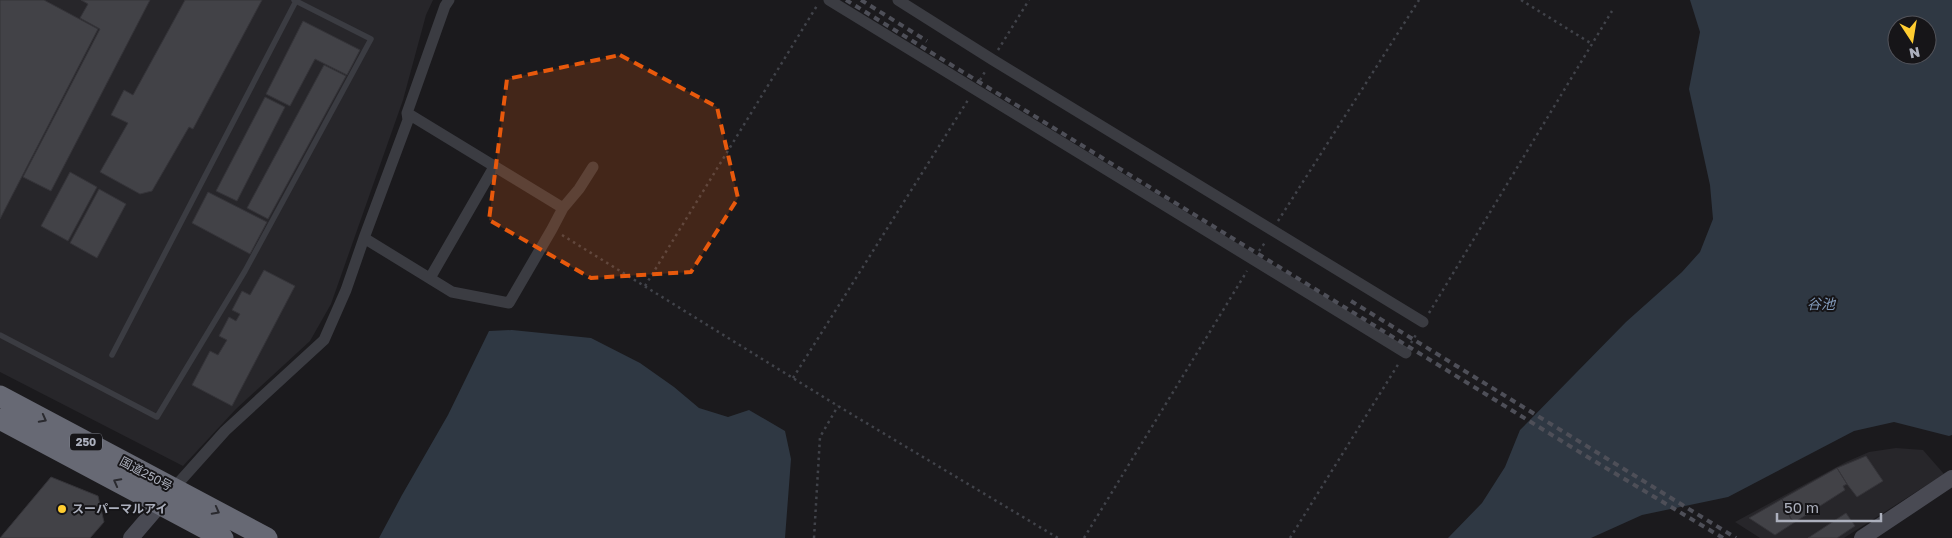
<svg xmlns="http://www.w3.org/2000/svg" width="1952" height="538" viewBox="0 0 1952 538" font-family="'Golos Text','Noto Sans JP',sans-serif">
<style>
.built{fill:#27262a}
.water{fill:#2f3843;fill-rule:evenodd}
.building{fill:#424247;stroke:#353439}
.lines{fill:none;stroke-linecap:round;stroke-linejoin:round}
.path{stroke:#41434a;stroke-width:2.5;stroke-dasharray:2.5 4;stroke-linecap:butt}
.lane{stroke:#3b3c42;stroke-width:5.5}
.street{stroke:#3b3c42;stroke-width:11}
.secondary{stroke:#494a53;stroke-width:16}
.highway{stroke:#676974;stroke-width:21}
.rail{stroke:#4e4f58;stroke-width:4;stroke-dasharray:6 5;stroke-linecap:butt}
.oneway{stroke:#2a2a2f}
.marked{fill:#e8590c;fill-opacity:0.2;stroke:#e8590c;stroke-width:4;stroke-dasharray:10 6;stroke-linejoin:round}
.poi-dot{fill:#ffcd31;stroke:#161518;stroke-width:2}
.labels{text-anchor:middle;stroke-width:4;stroke-linejoin:round;paint-order:stroke}
.shield{fill:#161518;stroke:#7f828c;stroke-width:1}
.shield-label{font-size:11px;font-weight:bold;fill:#acb0bd}
.street-label{font-size:12px;fill:#acb0bd;stroke:#161518}
.poi-label{font-size:12px;font-weight:bold;fill:#acb0bd;stroke:#161518;text-anchor:start}
.water-label{font-size:14px;font-style:italic;fill:#829aba;stroke:#161518}
</style>
<rect width="100%" height="100%" fill="#1b1a1d"/>
<path class="built" d="M0 0H433L426 15 403 100 331 304 310 341 236 409 183 466 0 372Z
M1896 448 1923 450 1944 474 1844 538H1760L1735 522 1846 462 1869 452Z"/>
<path class="water" d="M1690 0H1952V435L1949 436 1894 422 1854 431 1728 497 1642 515 1591 538H1448L1482 503 1505 467 1520 430 1626 322 1682 272 1700 252 1713 219 1710 185 1689 89 1700 32ZM1897 25H1927V55H1897Z
M512 330 591 338 640 363 674 387 699 408 728 417 749 410 785 431 791 459 785 538H379L402 495 448 415 489 331Z"/>
<path class="building" d="M0 0H44L98 29 0 219Z
M81 0H150L51 191 23 177 100 29 80 18 88 4Z
M185 0H262L193 129 189 127 152 191 140 194 100 172 128 123 111 115 124 90 133 95Z
M303 21 360 50 347 75 315 59 290 106 266 94Z
M324 65 346 76 268 219 247 208Z
M265 97 285 107 237 201 216 191Z
M70 172 97 187 68 241 41 226Z
M99 189 126 204 97 258 70 243Z
M208 192 267 222 250 254 192 223Z
M264 270 295 286 232 406 192 385 210 351 218 355 227 340 219 336 229 317 236 321 240 314 232 310 242 291 250 295Z
M1866 456 1883 481 1857 497 1847 484 1837 468Z
M1837 468 1847 484 1843 486 1845 490 1795 522 1791 519 1782 499Z
M51 477 98 496 104 522 90 538H0Z
M1782 499 1791 519 1795 522 1775 535 1749 518Z
M1846 513 1855 526 1837 538H1808Z"/>
<g class="lines">
<path class="path" d="M1521 0 1592 44
M998 50 1029 0
M980 80 986 70
M1278 221 1419 0
M562 235 838 406 1058 538
M1259 251 1266 241
M645 286 818 4
M1429 313 1612 11
M1411 343 1417 333
M793 378 968 100
M814 538 820 437 838 406
M1084 538 1247 271
M1290 538 1399 363"/>
<path class="lane" d="M0 335 157 417 245 271 371 39 294 0
M112 355 296 1"/>
<path class="street" d="M829 0 1406 353
M898 0 993 60 1423 322
M563 208 579 189 593 167
M364 238 452 292 509 303 552 229 563 208 407 113
M430 278 494 167
M173 489 225 431 324 340 346 290 364 238 408 120 407 113 445 6 449 0"/>
<path class="secondary" d="M131 538 167 496
M1862 538 1952 478"/>
<path class="highway" d="M0 396 267 538
M0 419 223 538"/>
<path class="rail" d="M846 0 1586 456 1723 538
M861 0 927 41
M1351 301 1736 538"/>
</g>
<defs><path id="oneway-chevron" d="M-2-3.5L2.5 0L-2 3.5" fill="none" stroke-width="1.6" stroke-linecap="round" stroke-linejoin="round" transform="scale(1.25)"/></defs>
<g class="oneway">
<use href="#oneway-chevron" transform="translate(43 419) rotate(28)"/>
<use href="#oneway-chevron" transform="translate(117 482) rotate(-152)"/>
<use href="#oneway-chevron" transform="translate(216 511) rotate(28)"/>
</g>
<path class="marked" d="M620 55 717 107 738 198 691 272 591 278 489 220 507 79Z"/>
<circle class="poi-dot" cx="62" cy="509" r="5"/>
<g class="labels">
<rect class="shield" x="70" y="433.5" width="32" height="17" rx="4"/>
<g class="shield-label">
<text x="86" y="446">250</text>
</g>
<g class="street-label">
<text transform="translate(146 474) rotate(28)" y="4">国道250号</text>
</g>
<g class="poi-label">
<text x="72" y="513">スーパーマルアイ</text>
</g>
<g class="water-label">
<text x="1821" y="309">谷池</text>
</g>
</g>
<g transform="translate(1912 40) rotate(168)"><circle r="24" fill="#161518" stroke="#52535a"/>
<path d="M0-4L9 19L0 12L-9 19Z" fill="#ffcd31"/>
<text y="-8" font-size="14" font-weight="bold" text-anchor="middle" fill="#acb0bd">N</text>
</g>
<path d="M1777 513v8h104v-8" fill="none" stroke="#acb0bd" stroke-width="2.5"/>
<text x="1784" y="513" font-size="15" fill="#acb0bd" stroke="#161518" stroke-width="4" paint-order="stroke">50 m</text>
</svg>
